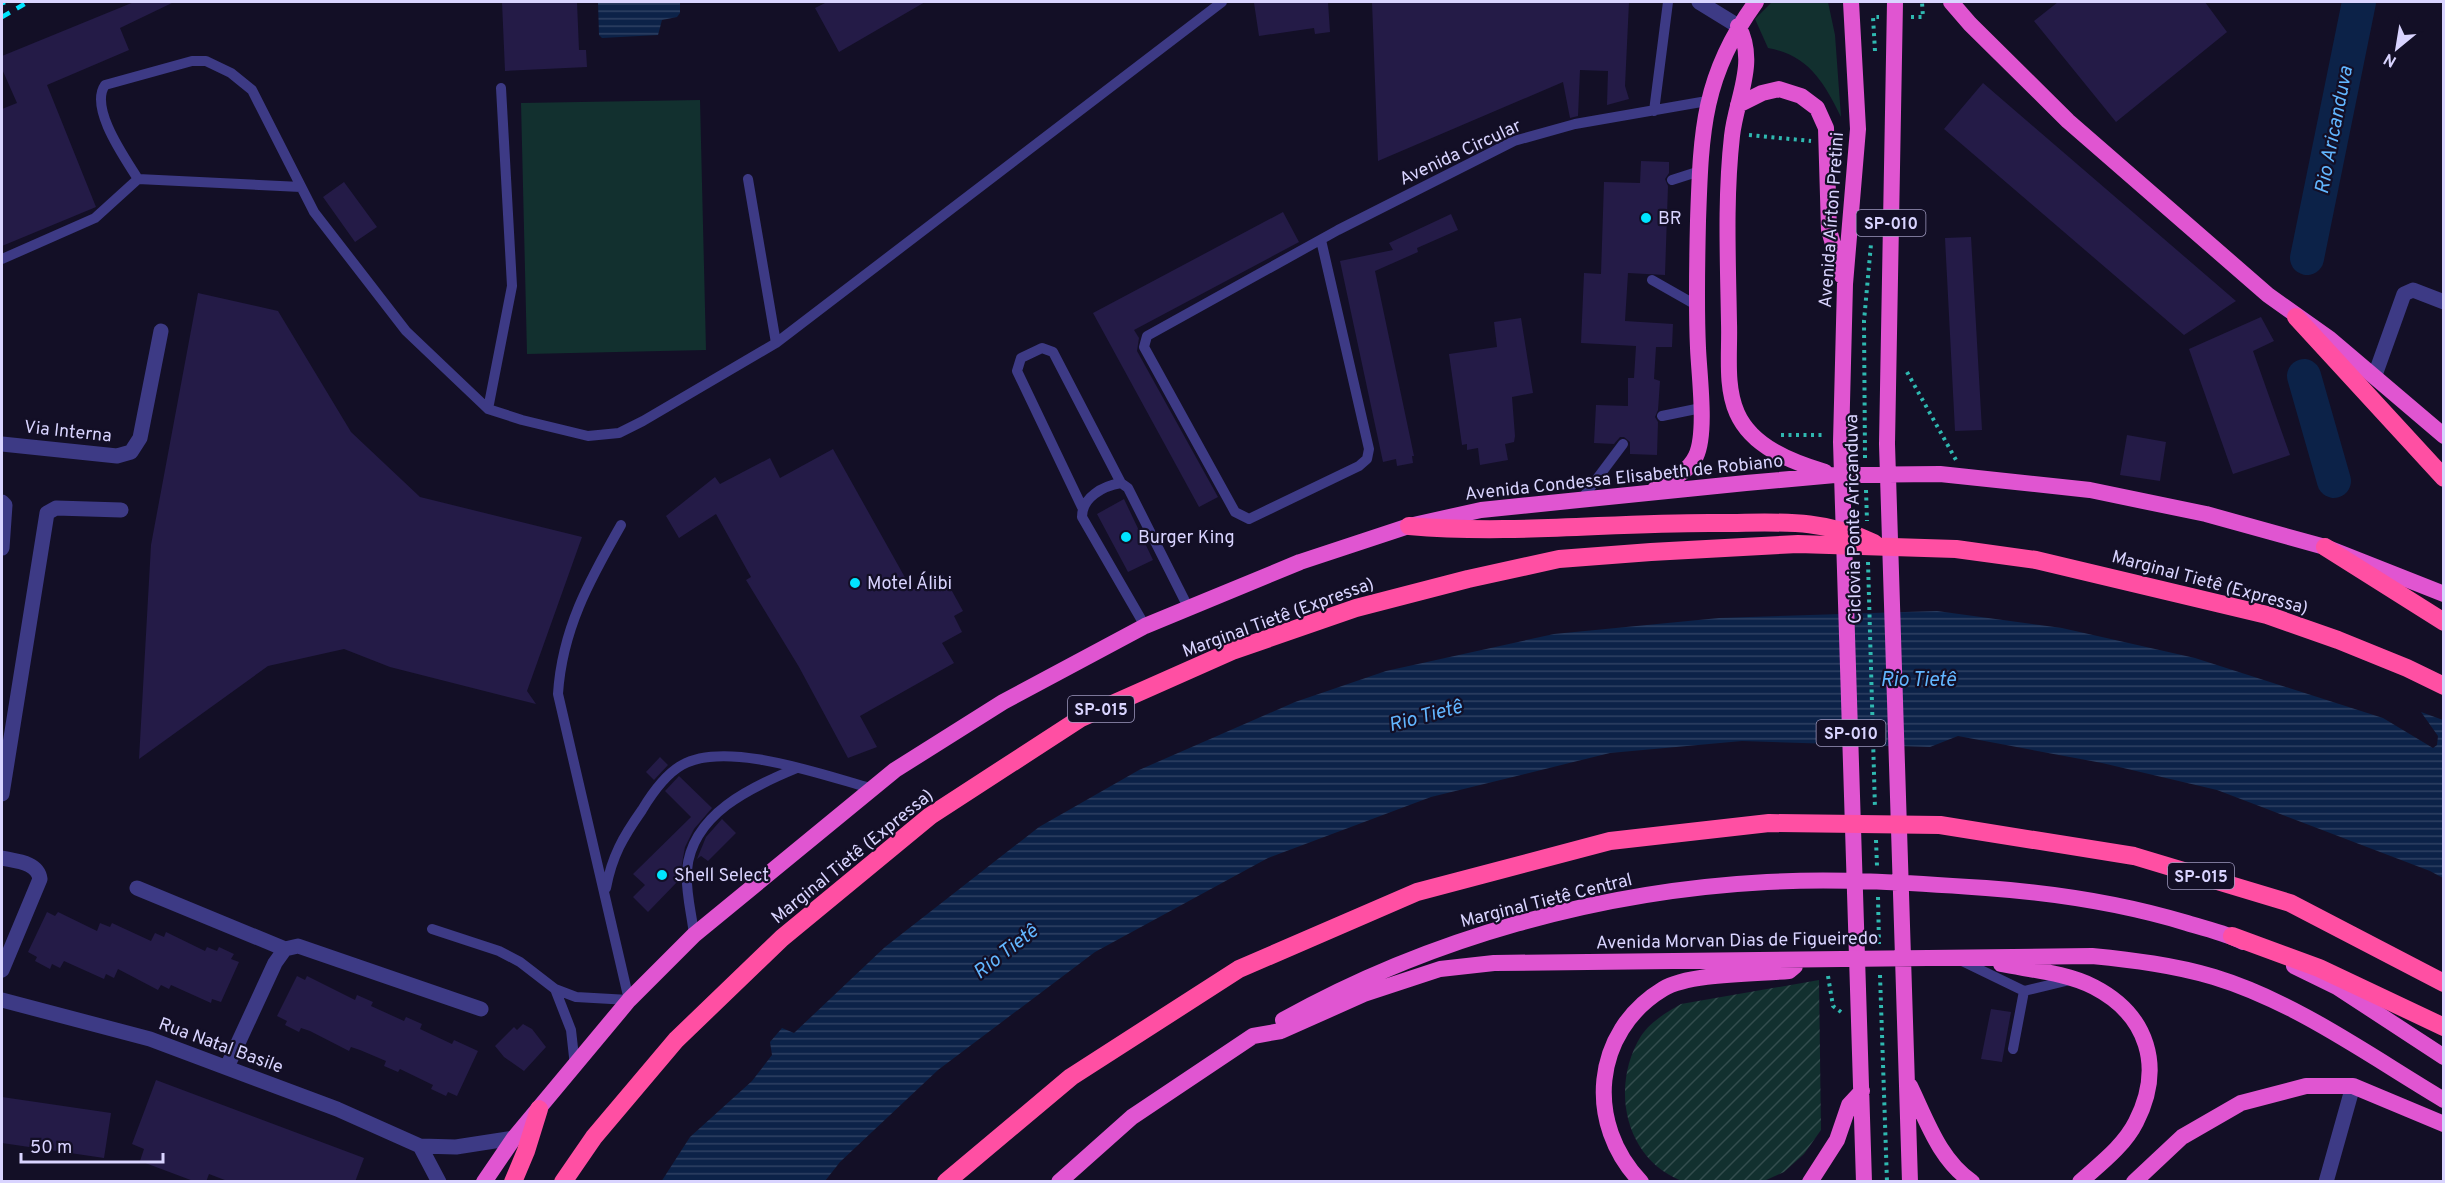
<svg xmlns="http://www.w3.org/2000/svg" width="2445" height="1183" viewBox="0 0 2445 1183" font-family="Overpass,sans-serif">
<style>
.green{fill:#12302f}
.garden{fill:url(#garden-furrows)}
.water{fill:url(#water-rules)}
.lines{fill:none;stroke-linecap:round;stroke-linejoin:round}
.river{stroke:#0c2248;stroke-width:34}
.building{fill:#241b47}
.path{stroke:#2fb8b0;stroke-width:4;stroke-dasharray:3 4.5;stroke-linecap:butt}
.service{stroke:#3d3a85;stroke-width:10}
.minor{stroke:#3d3a85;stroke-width:15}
.tertiary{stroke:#3d3a85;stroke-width:15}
.trunk{stroke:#e055d1;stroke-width:16}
.motorway{stroke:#ff4fa3;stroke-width:18}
.rail{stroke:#00e5ff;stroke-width:4.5;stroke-dasharray:9 8;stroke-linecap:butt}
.poi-dot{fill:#00e5ff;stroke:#130f26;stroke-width:2}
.labels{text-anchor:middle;stroke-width:4.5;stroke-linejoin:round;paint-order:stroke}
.shield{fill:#130f26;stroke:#9e99be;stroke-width:1.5}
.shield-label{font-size:16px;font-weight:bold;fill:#d9d4ff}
.street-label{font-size:18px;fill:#d9d4ff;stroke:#130f26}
.poi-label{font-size:18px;fill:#d9d4ff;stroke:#130f26;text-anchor:start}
.water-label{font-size:20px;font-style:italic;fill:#62b6ff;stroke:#130f26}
</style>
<defs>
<pattern id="garden-furrows" width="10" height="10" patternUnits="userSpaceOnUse" patternTransform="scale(1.5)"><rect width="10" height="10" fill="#12302f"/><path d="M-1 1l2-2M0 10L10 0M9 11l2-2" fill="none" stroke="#344d4e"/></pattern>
<pattern id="water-rules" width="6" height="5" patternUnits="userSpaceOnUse" patternTransform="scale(1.5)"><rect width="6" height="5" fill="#0c2248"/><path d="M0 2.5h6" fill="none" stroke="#2f4163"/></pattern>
</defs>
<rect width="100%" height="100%" fill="#130f26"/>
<path class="green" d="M1772 2H1828L1835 35 1841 117C1824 82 1808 55 1768 48L1755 19Z
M700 100 706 350 527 354 521 103Z"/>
<path class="garden" d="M1819 980 1821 1130 1804 1154 1784 1172 1764 1181H1682C1624 1159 1610 1086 1641 1036 1650 1022 1667 1012 1681 1004Z"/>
<path class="water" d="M598 2H680V13L677 17 662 20 658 35 602 38 599 35Z
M1937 611 2062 628 2195 658 2383 718 2433 748 2437 745 2438 736 2421 712 2443 720V878L2430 871 2217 790 2102 763 1958 736 1930 747 1742 741 1610 753 1431 797 1268 858 1095 952 938 1070 840 1162 825 1181 661 1182 690 1137 752 1081 772 1055 770 1042 782 1028 794 1033 885 947 1039 827 1139 770 1295 702 1386 671 1554 634 1719 618Z"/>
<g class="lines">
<path class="river" d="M2307 258 2359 2
M2304 376 2334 481"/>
</g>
<path class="building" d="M134 2H174L120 28 129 50 47 85 96 207 2 246V109L17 103 2 69V56Z
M502 2H577L579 50H586L587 67 505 71Z
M827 2H925L839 52 815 8Z
M1267 2H1328L1330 32 1315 34 1314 28 1259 36 1254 3Z
M1372 2H1629L1625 86 1629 99 1607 105 1608 71 1580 70 1578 116 1570 118 1563 82 1378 161Z
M2058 2H2205L2227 32 2116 122 2034 21Z
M1983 83 2236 301 2184 335 1944 129Z
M1641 161 1669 162V173L1665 179 1668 186 1665 275 1628 273 1625 321 1673 324 1672 347H1656L1654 379 1660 381 1658 410 1655 417 1658 422 1657 455 1630 454V442L1624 437H1620L1614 444 1594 443 1596 405 1628 406V378H1634L1636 346 1581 343 1584 273 1601 274 1604 182 1640 183Z
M344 182 377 227 355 242 323 197Z
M1283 212 1299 242 1134 330 1139 338 1137 351 1218 497 1199 507 1093 313Z
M1451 214 1458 230 1417 248 1418 252 1375 271 1414 456H1412L1413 463 1397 466 1396 459 1383 462 1340 261 1393 250 1389 243Z
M1971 237 1982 430 1955 431 1945 238Z
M198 293 278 311 351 432 420 497 582 537 527 691 536 704 390 667 344 649 268 666 139 759 151 545Z
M2261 317 2274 341 2253 351 2290 455 2233 474 2189 349Z
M1521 318 1533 393 1512 397 1515 436 1514 442 1505 444 1508 460 1480 465 1478 448 1467 450V444L1462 445 1449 354 1497 347 1494 322Z
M2127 435 2166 442 2160 481 2120 475Z
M833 449 912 590 942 573 963 611 954 616 962 632 942 643 954 663 860 716 877 747 848 758 799 667 746 580 751 577 716 514 679 538 666 516 715 477 720 484 770 458 780 478Z
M1124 499 1153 560 1128 572 1097 514Z
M660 757 668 765 654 780 646 772Z
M679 776 712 808 694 829 685 847 679 880 648 912 633 897 645 885 633 874 691 817 665 791Z
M722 819 736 833 708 861 701 856 697 859 706 837Z
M47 912 55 916 58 912 97 931 100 923 110 927 112 923 151 941 155 933 164 937 166 932 205 951 207 947 217 951 219 947 234 954 231 959 239 962 221 1002 212 999 211 1003 171 985 169 989 161 985 158 990 118 969 114 978 106 974 104 979 64 961 60 968 52 964 50 969 35 961 37 957 28 952Z
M297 976 305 980 307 976 355 1000 357 995 373 1002 371 1006 404 1021 406 1017 422 1024 420 1029 452 1044 454 1040 478 1051 457 1096 448 1092 446 1096 431 1089 433 1085 400 1069 398 1072 384 1066 386 1061 360 1050 351 1047 349 1051 310 1031 301 1028 299 1032 285 1025 287 1021 277 1016Z
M1991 1009 2011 1012 2002 1062 1981 1059Z
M523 1024 532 1029 546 1047 524 1071 504 1057 495 1046 514 1027 517 1030Z
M156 1080 364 1158 355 1182H230L209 1174 206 1182H196L140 1161 144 1149 132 1144Z
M2 1097 111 1113 104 1158 2 1143Z"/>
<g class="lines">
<path class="path" d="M1911 17H1923L1922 2
M1875 51 1873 17H1879
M1749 135 1811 141
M1907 372 1956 460
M1781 435H1824
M1865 458 1864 321 1871 244
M1866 490 1867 521
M1868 562 1875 809
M1876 840 1877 866
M1878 897 1879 944
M1880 975 1887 1182
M1828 976 1833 1006 1841 1012"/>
<path class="service" d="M1654 111 1668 2
M748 179 776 343
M1672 180 1700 171
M301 187 138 179C125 158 89 108 105 85L192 61H206L231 73 252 90 314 212 406 331 488 409 522 420 588 436 619 433 643 421 776 343 1222 2
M1321 240 1369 449 1367 459 1359 466 1249 519 1235 512 1144 347 1147 336 1338 230 1514 141 1575 124 1707 101
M2 259 95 218 138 179
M1652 280 1696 305
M488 409 512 286 501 88
M1662 416 1701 408
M1581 500 1623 444
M1082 507 1017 371 1021 358 1042 348 1053 352 1121 483
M1145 626 1082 517C1082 497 1103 486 1121 483L1128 488 1188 607
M606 888C612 856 623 837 642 810 651 795 666 774 682 765 726 740 823 775 870 788
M432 929 499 951 520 962 555 989 576 997 629 1000 558 694C562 630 589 581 621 525
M694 935C692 915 685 890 687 870 692 814 751 787 797 768
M1958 959 2024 991 2013 1049
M555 989 571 1030 575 1066
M2024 991 2070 980"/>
<path class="minor" d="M2375 375 2404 294 2413 290 2444 302
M2 444 117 456 131 452 140 438 161 331
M2 502 5 505 2 548
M2 794 47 513 56 508 121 510
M2 858C15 861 38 862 40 879L2 970
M137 888 285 949
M2 1000 150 1039 337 1109 420 1146 456 1147 514 1138
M227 1067 275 963 285 949 298 946 481 1009
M420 1146 439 1182
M2326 1182 2353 1086"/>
<path class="tertiary" d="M1699 2 1738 26"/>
<path class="trunk" d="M1851 2 1858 129 1845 284 1841 442 1864 1182
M1895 2 1887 444 1910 1182
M1951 2 1970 24 2068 121 2268 295 2330 339 2444 436
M1738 26C1758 62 1736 99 1732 136 1725 198 1728 261 1729 323 1730 352 1725 386 1737 413 1752 447 1792 462 1825 472
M1738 105 1762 93 1779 89 1801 96 1817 108 1826 128 1829 230 1842 276
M1655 489C1670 480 1688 473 1696 456 1707 433 1699 374 1698 348 1696 305 1697 263 1698 221 1701 133 1702 76 1756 2
M2001 964C2031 970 2067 973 2094 987 2148 1015 2164 1067 2136 1122 2124 1146 2100 1164 2080 1182
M2294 966 2337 987 2444 1057
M1283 1020C1430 938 1599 891 1767 882 1840 878 1914 883 1986 888 2055 893 2121 903 2187 923 2206 929 2226 933 2243 942
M1910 1086C1927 1121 1939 1159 1972 1182
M484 1182 514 1138 629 1000 694 935 895 770 1003 702 1145 626 1300 562 1409 526 1481 510 1746 483 1835 475 1940 474 2090 490 2206 514 2325 547 2444 594
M1059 1182 1132 1117 1253 1036 1281 1031 1364 994 1440 969 1494 963 2092 956C2132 960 2174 965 2214 977 2296 1002 2370 1056 2444 1100
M1641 1182C1585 1124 1592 1032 1663 989 1689 973 1756 974 1789 971L1795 966
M1810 1182 1837 1140 1849 1105 1862 1091
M2134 1182 2182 1137 2241 1103 2306 1086H2353L2444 1124"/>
<path class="motorway" d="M2296 317 2444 478
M1409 526C1512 535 1615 522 1718 523 1776 523 1820 517 1874 543
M2325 547 2444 622
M2232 936 2319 968 2444 1027
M513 1182 526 1151 539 1109
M563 1182 594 1137 676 1040 782 938 930 816 1081 718 1232 651 1356 608 1468 579 1559 559 1651 552 1798 544 1956 549 2036 560 2267 615 2338 640 2407 668 2444 686
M946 1182 1071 1077 1239 969 1417 892 1610 841 1769 823 1940 825 2134 856 2290 903 2444 983"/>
<path class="rail" d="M2 3 5 2
M2 17 28 2"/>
</g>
<g class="poi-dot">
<circle cx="1646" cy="218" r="6"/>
<circle cx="1126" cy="537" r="6"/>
<circle cx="855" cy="583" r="6"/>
<circle cx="662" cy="875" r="6"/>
</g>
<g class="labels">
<g class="shield">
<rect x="1856.5" y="210" width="69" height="26" rx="4.5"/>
<rect x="1068" y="696" width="66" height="26" rx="4.5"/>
<rect x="1816.5" y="720" width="69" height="26" rx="4.5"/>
<rect x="2168" y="863" width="66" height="26" rx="4.5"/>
</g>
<g class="shield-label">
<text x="1891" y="229">SP-010</text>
<text x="1101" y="715">SP-015</text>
<text x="1851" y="739">SP-010</text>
<text x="2201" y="882">SP-015</text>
</g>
<g class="street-label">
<text transform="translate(1460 152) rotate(-25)" y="6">Avenida Circular</text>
<text transform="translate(1831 220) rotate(-86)" y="6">Avenida Aírton Pretini</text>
<text transform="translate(68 431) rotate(6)" y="6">Via Interna</text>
<text transform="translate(1624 477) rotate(-6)" y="6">Avenida Condessa Elisabeth de Robiano</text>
<text transform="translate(1853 519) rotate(-91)" y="6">Ciclovia Ponte Aricanduva</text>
<text transform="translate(2210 582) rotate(15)" y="6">Marginal Tietê (Expressa)</text>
<text transform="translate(1278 617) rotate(-20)" y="6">Marginal Tietê (Expressa)</text>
<text transform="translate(852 856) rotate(-39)" y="6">Marginal Tietê (Expressa)</text>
<text transform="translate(1546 900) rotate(-14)" y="6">Marginal Tietê Central</text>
<text transform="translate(1737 940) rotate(-1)" y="6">Avenida Morvan Dias de Figueiredo</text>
<text transform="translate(221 1045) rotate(20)" y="6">Rua Natal Basile</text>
</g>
<g class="poi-label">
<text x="1658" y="224">BR</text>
<text x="1138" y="543">Burger King</text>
<text x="867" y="589">Motel Álibi</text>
<text x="674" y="881">Shell Select</text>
</g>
<g class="water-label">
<text transform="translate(2333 130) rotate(-79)" y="7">Rio Aricanduva</text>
<text x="1918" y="686">Rio Tietê</text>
<text transform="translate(1425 715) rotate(-15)" y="7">Rio Tietê</text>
<text transform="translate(1005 951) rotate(-38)" y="7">Rio Tietê</text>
</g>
</g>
<rect width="2445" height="1183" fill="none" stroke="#d9d4ff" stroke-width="6"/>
<g transform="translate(2397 48) rotate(210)" stroke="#130f26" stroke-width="4.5" paint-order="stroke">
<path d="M0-4.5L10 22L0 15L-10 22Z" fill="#d9d4ff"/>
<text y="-9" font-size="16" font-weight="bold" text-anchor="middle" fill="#d9d4ff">N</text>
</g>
<path d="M21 1153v9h142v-9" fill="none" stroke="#d9d4ff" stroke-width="3"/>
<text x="30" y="1153" font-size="18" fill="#d9d4ff" stroke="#130f26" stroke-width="4.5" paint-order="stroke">50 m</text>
</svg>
